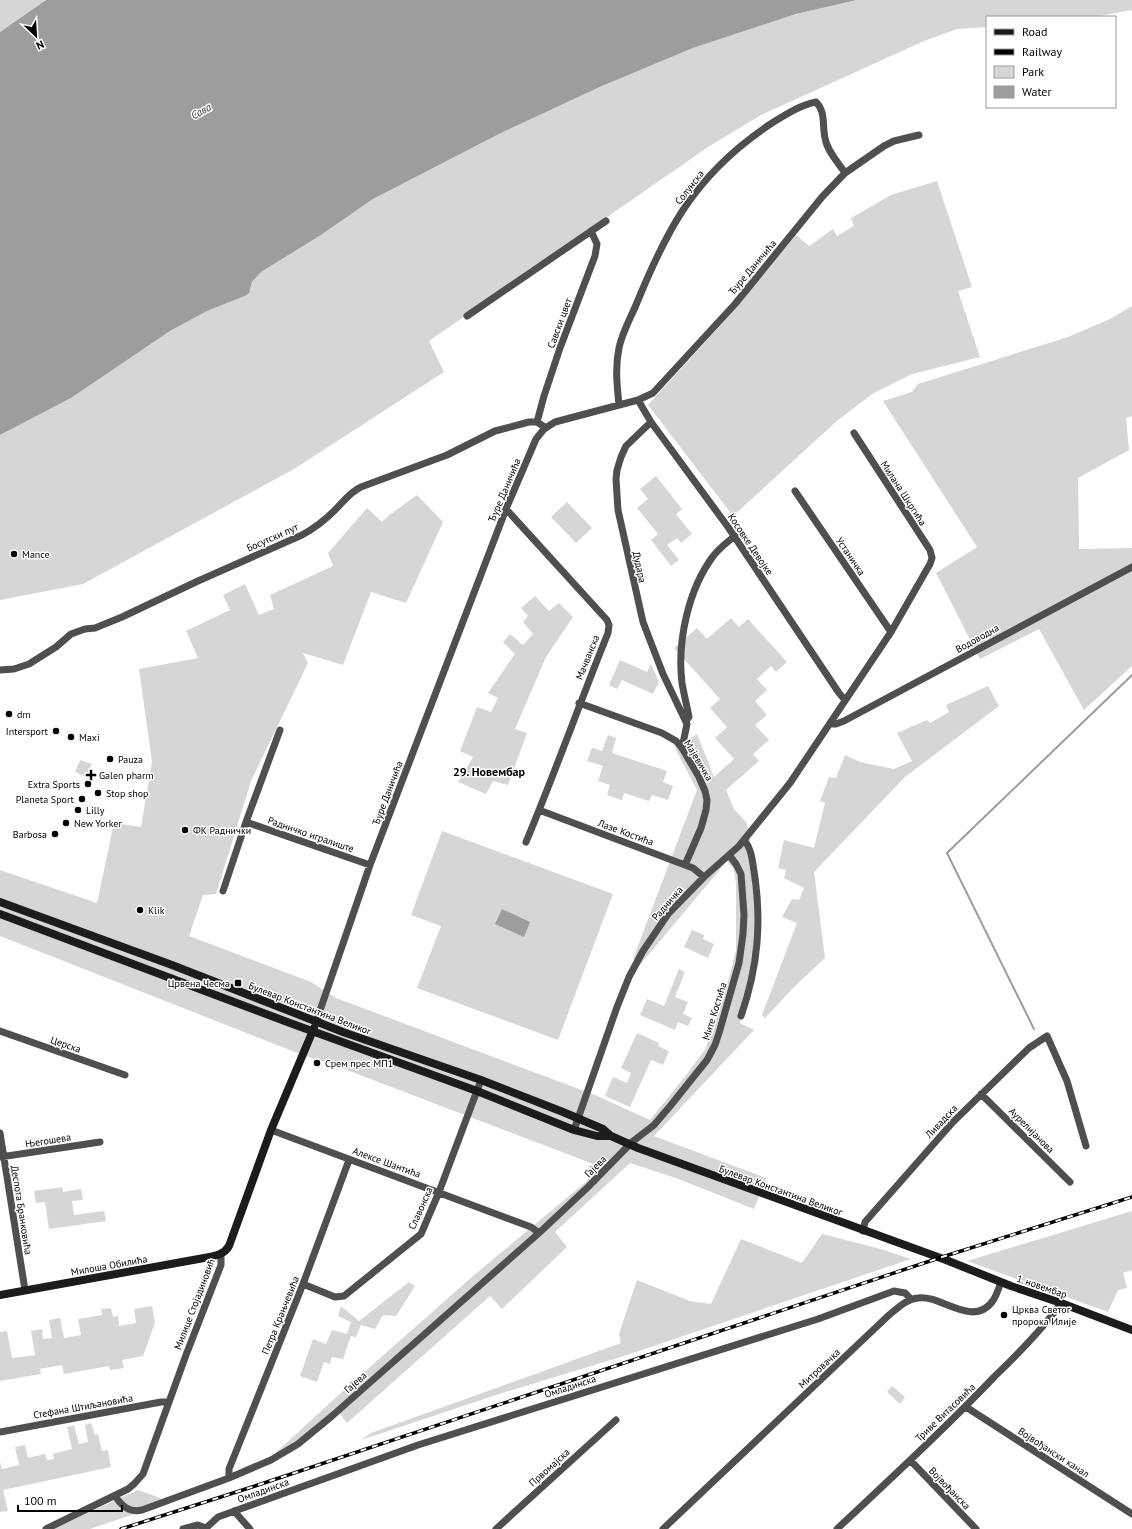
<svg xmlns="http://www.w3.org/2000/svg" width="1132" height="1529" viewBox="0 0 1132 1529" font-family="'PT Sans',sans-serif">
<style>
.green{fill:#d6d6d6}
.water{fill:#9d9d9d}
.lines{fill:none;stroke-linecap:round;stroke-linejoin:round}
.stream{stroke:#9d9d9d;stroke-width:2}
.street{stroke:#4f4f4f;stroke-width:7}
.secondary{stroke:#1c1c1c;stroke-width:8}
.rail-casing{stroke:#000;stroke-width:3.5}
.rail{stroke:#fff;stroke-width:2;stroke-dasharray:6;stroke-linecap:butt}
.poi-dot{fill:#000;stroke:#fff;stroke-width:1.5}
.labels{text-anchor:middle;stroke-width:3;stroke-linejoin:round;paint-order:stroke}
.street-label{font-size:10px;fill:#000;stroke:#fff}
.poi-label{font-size:10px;fill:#000;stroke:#fff;text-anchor:start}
.water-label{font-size:11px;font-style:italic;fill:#3e3e3e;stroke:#fff}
.quarter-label{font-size:12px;font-weight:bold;fill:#000;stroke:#fff}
</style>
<rect width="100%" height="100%" fill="#fff"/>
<path class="green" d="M0 0H46L0 32Z
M857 0H1132V10L1094 17H987V27L957 29 924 41 761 115 708 147 429 341 444 372 294 469 83 584 0 600V435L71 398 170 331 207 311 245 296 250 289 252 282 261 272 321 235 373 199 499 134 602 86 693 48 796 14Z
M937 181 972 287 958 291 980 357 912 374 872 394 838 420 733 516 648 405 720 326 796 235 809 246 833 229 837 236 854 226 851 218 891 195Z
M1132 306V416L1126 418 1129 450 1078 478 1079 549 1132 548V666L1084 710 1039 629 980 659 936 573 977 547 883 401 912 392 918 384 1068 337 1110 319Z
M656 476 682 509 676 514 692 534 681 543 677 538 667 545 679 560 671 566 651 540 658 534 637 508 648 499 640 489Z
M417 495 443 522 406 603 371 592 343 665 303 653 308 663 251 781 216 894 203 895 189 936 311 982 336 998 595 1095 650 1120 687 1074 706 1048 730 975 736 950V883L734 870 727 861 639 966 633 959 697 790 675 748 697 734 714 777 734 759 715 738 727 727 710 708 720 699 674 648 697 628 707 639 731 618 739 627 748 619 787 662 776 672 771 666 757 679 767 690 755 701 767 715 755 725 769 740 753 754 759 761 726 790 734 809 747 823 755 873 760 914 751 991 740 1023 754 1030 654 1136 766 1178 754 1209 676 1178 630 1163 555 1232 567 1247 502 1309 490 1296 347 1423 340 1414 295 1450 259 1468 344 1390 473 1276 587 1181 596 1165 326 1062 305 1056 0 936V870L97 903 114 823 141 827 152 762 139 669 198 658 186 631 230 610 223 595 245 584 259 615 274 609 270 595 333 566 328 553 367 508 382 522 388 516Z
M567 502 592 528 576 543 551 517Z
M535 596 549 611 559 603 573 617 546 657 515 729 527 733 508 785 493 781 486 794 458 782 473 757 460 751 477 707 491 712 498 698 488 693 515 654 503 642 510 634 523 645 533 634 523 622 528 616 521 608Z
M620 660 647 672 651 664 659 682 653 694 622 680 617 689 609 685Z
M988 686 999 706 905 777 814 872 825 958 794 987 765 1018 762 1015 797 923 782 917 792 899 799 900 804 888 784 878 786 870 778 868 784 840 814 848 825 803 820 801 829 777 836 778 845 755 860 762 894 769 912 761 897 733 927 720 930 723 949 712 946 705Z
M608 735 616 738 612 753 667 771 663 782 673 786 668 800 652 795 649 801 624 793 622 800 607 795 610 785 598 781 603 766 587 761 592 748 602 751Z
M80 760 92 764 86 777 75 772Z
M442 831 613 894 558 1040 417 988 441 926 411 915Z
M692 930 704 935 703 939 714 944 708 958 684 947Z
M679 969 685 972 675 997 688 1002 683 1014 692 1018 688 1026 678 1022 675 1030 640 1015 647 999 664 1006Z
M637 1033 659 1043 658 1046 669 1051 663 1065 651 1060 630 1107 605 1096 613 1077 627 1083 631 1073 621 1068Z
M62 1187 63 1192 81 1189 83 1200 72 1201 74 1215 104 1211 106 1221 49 1229 45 1202 36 1203 34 1191Z
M1132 1211V1270L1123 1273 1127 1288 1118 1290 1108 1312 967 1261Z
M822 1234 881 1249 911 1259 624 1356 502 1393 361 1440 371 1433 621 1343 619 1334 637 1280 690 1301 711 1304 741 1239 802 1263Z
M409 1282 415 1286 396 1316 383 1315 375 1329 361 1325 356 1337 351 1336 343 1359 332 1357 330 1364 324 1362 317 1382 300 1376 313 1339 326 1344 332 1330 347 1334 351 1322 338 1316 341 1306 359 1321Z
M152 1306 155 1323 143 1356 122 1360 124 1368 110 1370 109 1366 64 1374 62 1365 40 1369 41 1374 0 1381V1332L7 1331 12 1358 35 1355 31 1331 42 1329 43 1339 52 1338 49 1320 60 1318 64 1338 81 1335 78 1319 102 1315 101 1309 111 1308 113 1317 118 1316 119 1326 136 1323 134 1309Z
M892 1386 905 1397 900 1404 887 1392Z
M91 1423 95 1435 98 1434 102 1451 108 1450 111 1467 3 1490 8 1511 0 1512V1462L2 1469 19 1465 15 1447 25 1445 28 1458 45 1454 47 1460 54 1459 53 1454 72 1449 67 1427 74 1425 79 1444 88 1442 85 1425Z
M138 1490 158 1497 166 1503 90 1529H53Z"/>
<path class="water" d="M46 0H857L796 14 693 48 602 86 499 134 373 199 321 235 261 272 252 282 249 293 245 296 207 311 170 331 71 398 0 435V32Z
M502 909 530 922 524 937 495 924Z"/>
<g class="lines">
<path class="stream" d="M1034 1029 947 853 1132 675"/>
<path class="street" d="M467 316 606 221
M638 400 651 422 728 527 839 693 845 700
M619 405C617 386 615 367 619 348 622 333 630 319 636 305 649 273 664 239 683 210 706 175 737 146 772 123 785 115 800 105 816 102 826 112 822 125 825 138 827 151 838 162 845 173
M537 422 544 396 560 348 595 256 597 244 591 231
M651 422 626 446 621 457 617 470 616 479 618 510 643 622 663 674 687 724 682 748
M795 491 891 632
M506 509 607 620 609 625 608 633C580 702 555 773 526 842
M0 670 14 669 29 664 56 647 71 634 85 629 95 628 122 617 198 581 302 535C315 528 325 520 335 510 344 501 350 492 361 487L447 455 495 431 529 422H537L546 428
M579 703 662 733 676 741 682 748 699 777 705 791 707 800 706 810 701 828 685 865
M686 721 689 717C687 706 684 695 682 683 677 642 688 589 714 555 720 548 727 542 735 536
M831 724H836L844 721 1132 567
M539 810 685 865 693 868 704 877
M246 822 370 865
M223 891 246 822 280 730
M741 1016C758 967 762 922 754 871 752 860 752 849 744 840
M316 1022 370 865 506 509 536 439 544 429 555 422 638 400 653 393 735 304 822 197 845 173 884 146 894 141 919 135
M0 1031 125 1075
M981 1094 1070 1182
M271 1130 531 1227 539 1233
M574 1130 617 1007 629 977 643 951 668 914 704 877 739 846 790 783 891 632 930 564 932 558 930 550 854 433
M0 1133 25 1290
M0 1157 100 1142
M863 1231 865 1222 953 1122 1029 1048 1047 1036 1067 1081 1086 1146
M303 1284 335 1297 344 1296 421 1234 439 1192 481 1080
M966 1407 1132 1514
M0 1432 161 1402H169
M910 1460 976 1529
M229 1478V1469L303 1284 349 1160
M115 1496C122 1506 129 1513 142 1510L229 1478 271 1460 298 1444 332 1416 539 1233 588 1187 632 1142 654 1125 671 1105 707 1060 715 1045 719 1033 739 963 743 934 744 915 741 874 736 864 729 855
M234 1511 250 1529
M46 1529 128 1489 134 1484 143 1474 186 1355 221 1265V1254
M183 1529 198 1525 206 1528
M205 1529 218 1517 418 1445 818 1319 894 1291 905 1293 911 1299
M496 1529 616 1420
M663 1529 889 1315C898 1308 906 1299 918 1298 940 1294 972 1328 992 1302 996 1297 999 1288 1001 1282
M837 1529C890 1479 944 1430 994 1377 1018 1354 1042 1330 1061 1303"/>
<path class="secondary" d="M0 902 172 965 343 1032 481 1080 563 1112 603 1129 611 1136 638 1148 946 1260 1011 1286 1061 1303 1132 1330
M0 914 290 1023 477 1091 574 1130 597 1136H611
M0 1295 204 1258C214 1256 224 1255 229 1246L271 1130 314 1028"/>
<g class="rail-casing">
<path id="rail" d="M121 1529 255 1486 939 1258 1132 1197"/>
</g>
<use href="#rail" class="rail"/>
</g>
<g class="poi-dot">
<circle cx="14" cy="554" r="4"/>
<circle cx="9" cy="714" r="4"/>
<circle cx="56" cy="731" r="4"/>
<circle cx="71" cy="737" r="4"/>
<circle cx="110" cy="759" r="4"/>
<path d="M89 769h4v4h4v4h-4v4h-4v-4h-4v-4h4z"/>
<circle cx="88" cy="784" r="4"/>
<circle cx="98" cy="793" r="4"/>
<circle cx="82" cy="799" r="4"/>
<circle cx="78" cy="810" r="4"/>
<circle cx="66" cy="823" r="4"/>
<circle cx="185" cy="830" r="4"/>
<circle cx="55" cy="834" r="4"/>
<circle cx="140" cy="910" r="4"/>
<rect x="234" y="979" width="8" height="8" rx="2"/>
<circle cx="317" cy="1063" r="4"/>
<circle cx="1004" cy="1315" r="4"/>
</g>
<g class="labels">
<g class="street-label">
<text transform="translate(689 187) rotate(-52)" y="4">Солунска</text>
<text transform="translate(752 267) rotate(-50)" y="4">Ђуре Даничића</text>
<text transform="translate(559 323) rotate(-70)" y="4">Савски цвет</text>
<text transform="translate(504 490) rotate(-67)" y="4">Ђуре Даничића</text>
<text transform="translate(904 493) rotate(57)" y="4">Милана Шкргића</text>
<text transform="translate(272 537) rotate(-24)" y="4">Босутски пут</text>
<text transform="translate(751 544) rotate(56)" y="4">Косовке Девојке</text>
<text transform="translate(851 556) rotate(56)" y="4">Устаничка</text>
<text transform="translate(640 567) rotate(78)" y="4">Дудара</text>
<text transform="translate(977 638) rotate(-29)" y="4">Водоводна</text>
<text transform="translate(587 657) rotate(-68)" y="4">Мачванска</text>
<text transform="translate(699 760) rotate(59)" y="4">Мајевичка</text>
<text transform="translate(387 793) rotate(-69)" y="4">Ђуре Даничића</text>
<text transform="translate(626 832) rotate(20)" y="4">Лазе Костића</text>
<text transform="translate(311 834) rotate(19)" y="4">Радничко игралиште</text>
<text transform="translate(667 903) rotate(-49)" y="4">Радничка</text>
<text transform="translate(310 1008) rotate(21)" y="4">Булевар Константина Великог</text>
<text transform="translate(714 1011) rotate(-73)" y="4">Мите Костића</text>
<text transform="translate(66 1044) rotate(19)" y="4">Церска</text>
<text transform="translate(941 1121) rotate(-47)" y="4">Ливадска</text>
<text transform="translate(1032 1130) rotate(45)" y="4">Аурелијанова</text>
<text transform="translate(48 1140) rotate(-9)" y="4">Његошева</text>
<text transform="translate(387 1162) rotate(20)" y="4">Алексе Шантића</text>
<text transform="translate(595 1166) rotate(-45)" y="4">Гајева</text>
<text transform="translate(781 1190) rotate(20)" y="4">Булевар Константина Великог</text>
<text transform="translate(420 1208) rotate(-66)" y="4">Славонска</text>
<text transform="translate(22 1210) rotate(81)" y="4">Деспота Бранковића</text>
<text transform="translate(109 1265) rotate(-10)" y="4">Милоша Обилића</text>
<text transform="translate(1042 1286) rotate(19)" y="4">1. новембар</text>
<text transform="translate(194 1304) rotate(-69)" y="4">Милице Стојадиновић</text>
<text transform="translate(280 1315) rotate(-68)" y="4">Петра Крањчевића</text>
<text transform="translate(819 1368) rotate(-43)" y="4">Митровачка</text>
<text transform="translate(355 1382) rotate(-42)" y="4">Гајева</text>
<text transform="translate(570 1386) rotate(-18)" y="4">Омладинска</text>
<text transform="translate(83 1406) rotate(-10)" y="4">Стефана Штиљановића</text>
<text transform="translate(945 1412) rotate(-44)" y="4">Триве Витасовића</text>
<text transform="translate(1054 1452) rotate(33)" y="4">Војвођански канал</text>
<text transform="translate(549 1467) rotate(-42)" y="4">Првомајска</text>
<text transform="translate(950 1488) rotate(46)" y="4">Војвођанска</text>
<text transform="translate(263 1490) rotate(-20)" y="4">Омладинска</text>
</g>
<g class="poi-label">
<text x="22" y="558">Mance</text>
<text x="17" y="718">dm</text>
<text x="48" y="735" text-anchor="end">Intersport</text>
<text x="79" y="741">Maxi</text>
<text x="118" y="763">Pauza</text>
<text x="99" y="779">Galen pharm</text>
<text x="80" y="788" text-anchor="end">Extra Sports</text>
<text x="106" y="797">Stop shop</text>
<text x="74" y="803" text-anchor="end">Planeta Sport</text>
<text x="86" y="814">Lilly</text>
<text x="74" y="827">New Yorker</text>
<text x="193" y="834">ФК Раднички</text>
<text x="47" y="838" text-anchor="end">Barbosa</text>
<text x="148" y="914">Klik</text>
<text x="230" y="987" text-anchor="end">Црвена Чесма</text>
<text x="325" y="1067">Срем прес МП1</text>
<text x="1012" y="1313">Црква Светог<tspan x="1012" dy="12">пророка Илије</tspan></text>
</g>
<g class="water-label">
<text transform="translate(201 111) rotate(-29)" y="4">Сава</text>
</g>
<g class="quarter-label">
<text x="489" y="776">29. Новембар</text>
</g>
</g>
<rect x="986" y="16" width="130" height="92" fill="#ffffff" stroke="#999999"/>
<rect x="994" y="29" width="20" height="6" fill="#1c1c1c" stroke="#999999"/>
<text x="1022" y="36" font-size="12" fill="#000000">Road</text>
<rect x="994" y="49" width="20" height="6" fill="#000000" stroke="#999999"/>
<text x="1022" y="56" font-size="12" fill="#000000">Railway</text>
<rect x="994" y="66" width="20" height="12" fill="#d6d6d6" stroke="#999999"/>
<text x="1022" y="76" font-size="12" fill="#000000">Park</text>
<rect x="994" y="86" width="20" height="12" fill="#9d9d9d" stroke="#999999"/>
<text x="1022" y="96" font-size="12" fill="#000000">Water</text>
<g transform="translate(36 36) rotate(155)" stroke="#ffffff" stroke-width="3" paint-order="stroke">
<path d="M0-3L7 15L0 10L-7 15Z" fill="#000000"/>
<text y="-6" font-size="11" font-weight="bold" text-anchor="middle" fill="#000000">N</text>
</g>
<path d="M18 1505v6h104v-6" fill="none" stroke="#000000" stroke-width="2"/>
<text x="24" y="1505" font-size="12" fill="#000000" stroke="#ffffff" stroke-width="3" paint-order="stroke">100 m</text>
</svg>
